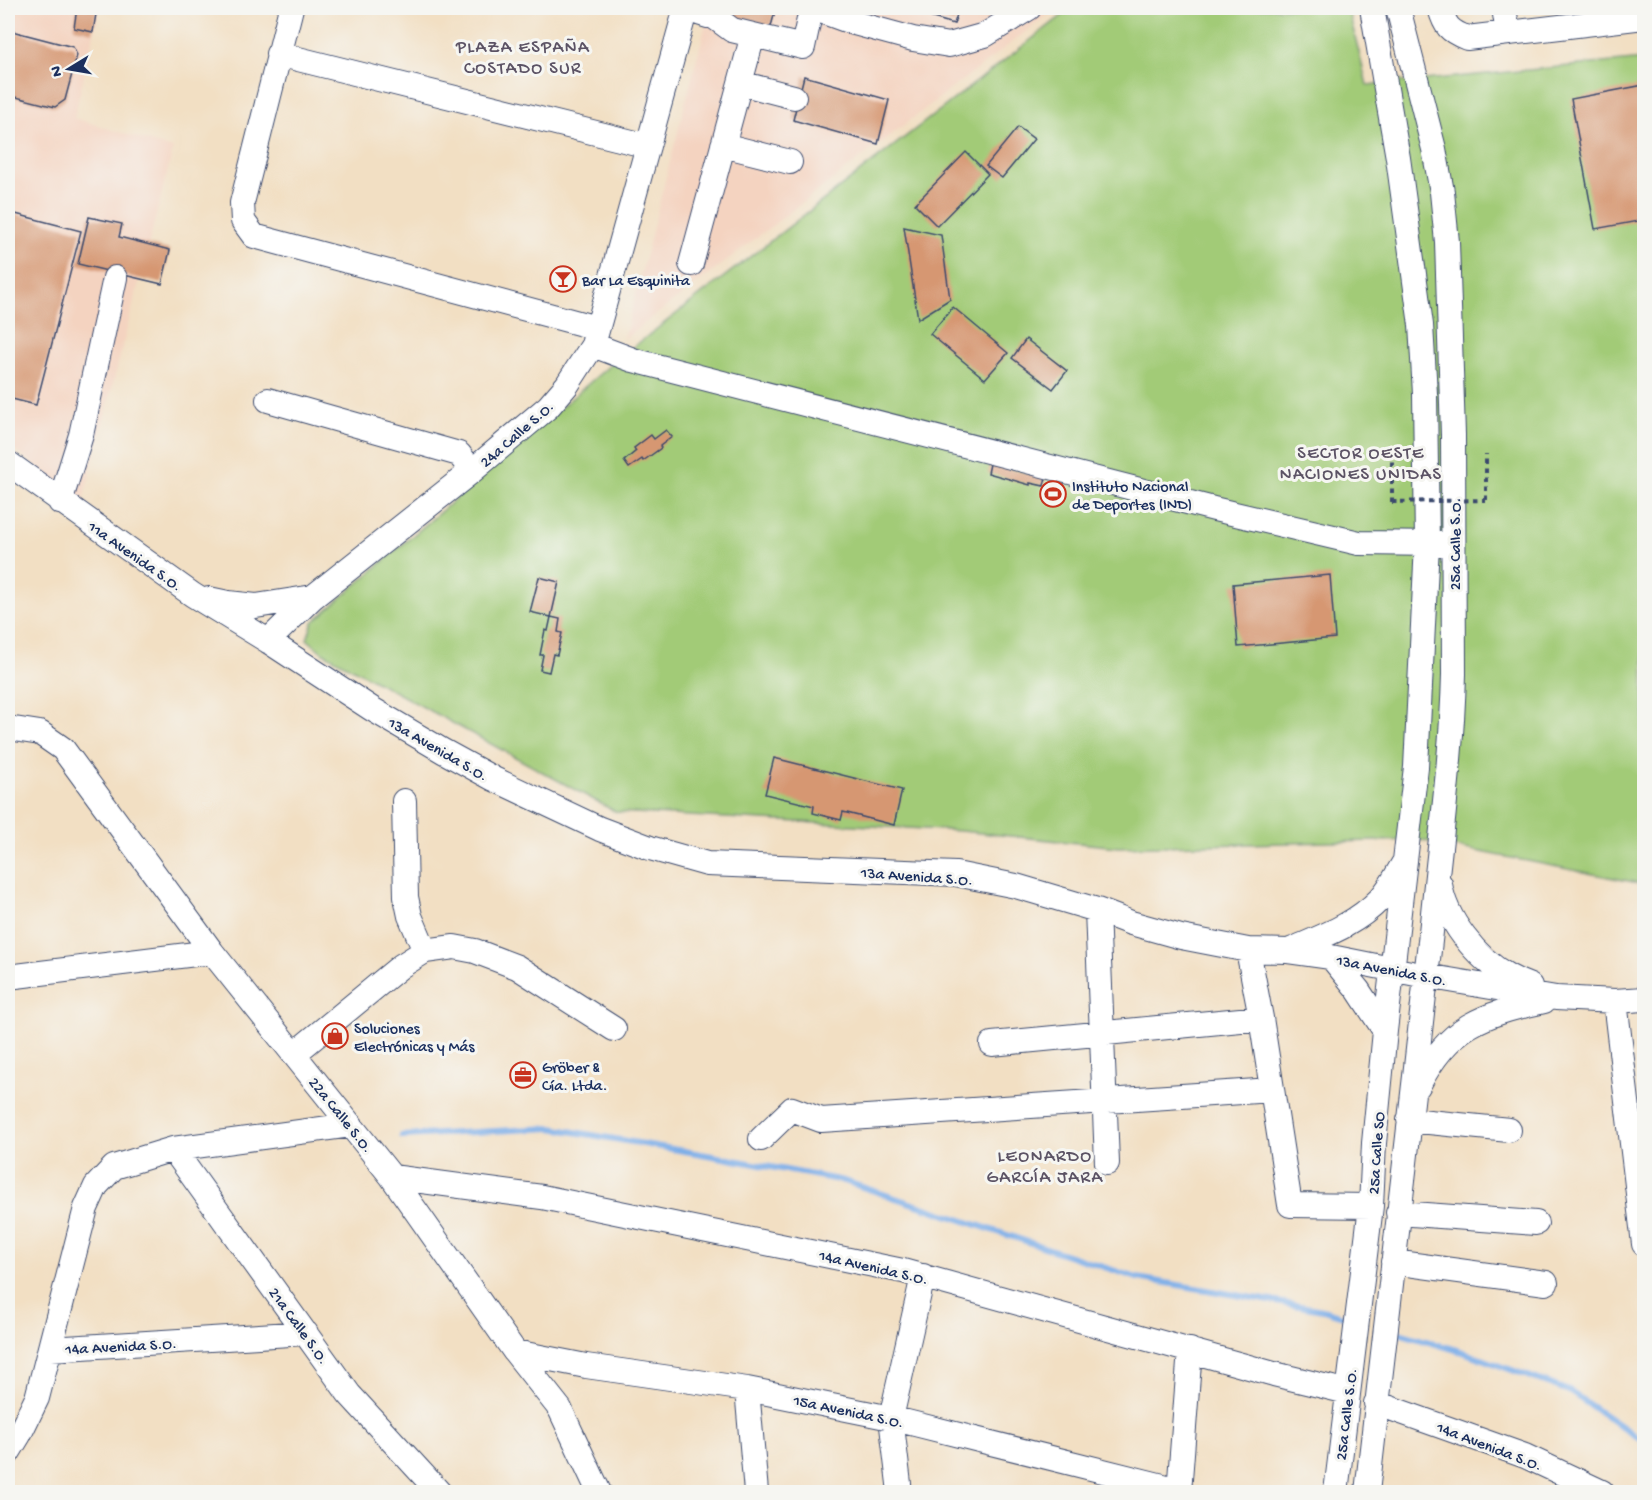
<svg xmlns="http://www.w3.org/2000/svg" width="1652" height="1500" viewBox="0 0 1652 1500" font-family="'Gochi Hand',sans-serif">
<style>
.built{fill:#f4d3c0}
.green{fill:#a2cb77;stroke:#5e7d6a;stroke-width:1.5}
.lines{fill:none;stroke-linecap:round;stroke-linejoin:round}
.stream{stroke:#7daee8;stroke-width:6}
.building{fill:#d69772}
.minor-casing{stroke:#3b496d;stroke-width:26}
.path{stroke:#3b496d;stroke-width:4;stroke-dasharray:4.5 4.5;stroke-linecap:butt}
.minor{stroke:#fff;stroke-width:24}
.path-bridge{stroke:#3b496d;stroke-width:4;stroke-dasharray:4.5 4.5;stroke-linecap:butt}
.labels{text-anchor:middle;stroke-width:6;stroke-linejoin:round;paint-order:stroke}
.poi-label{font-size:16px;fill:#1b2f5e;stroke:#f6f6f2;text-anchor:start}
.street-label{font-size:16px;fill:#1b2f5e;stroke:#f6f6f2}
.neighbourhood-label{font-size:18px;letter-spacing:1.5px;fill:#5c5365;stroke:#f6f6f2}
</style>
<rect width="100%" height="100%" fill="#f6f6f2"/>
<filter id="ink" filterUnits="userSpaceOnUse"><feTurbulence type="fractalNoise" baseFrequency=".0167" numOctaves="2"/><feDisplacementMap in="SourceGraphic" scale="12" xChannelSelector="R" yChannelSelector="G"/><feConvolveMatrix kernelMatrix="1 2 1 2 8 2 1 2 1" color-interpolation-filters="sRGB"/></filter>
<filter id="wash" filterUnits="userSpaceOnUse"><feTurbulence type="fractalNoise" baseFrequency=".008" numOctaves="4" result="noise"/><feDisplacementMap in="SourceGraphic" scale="24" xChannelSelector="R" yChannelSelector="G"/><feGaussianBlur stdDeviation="1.35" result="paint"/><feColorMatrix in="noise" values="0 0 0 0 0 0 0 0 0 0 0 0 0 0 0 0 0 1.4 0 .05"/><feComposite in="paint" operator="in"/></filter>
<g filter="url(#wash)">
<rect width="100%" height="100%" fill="#f2dfc3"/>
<path class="built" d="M8 8H100L74 118 173 149 83 501 8 445Z
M710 8H1057L624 339Z"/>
<path class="green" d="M1072 8H1348L1367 85 1398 82 1400 80 1403 82 1644 59V884L1420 840 1118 847 961 831 616 812 322 652 307 639 313 622 610 365Z"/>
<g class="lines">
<path class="stream" d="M402 1136 551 1128 713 1156 844 1181 1137 1278 1323 1310 1353 1319
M1392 1331 1463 1352 1569 1391 1644 1442"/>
</g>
<g id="blocks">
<path class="building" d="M77 8H97L93 32 74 28Z
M730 8H776L770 30 727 18Z
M898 8H959L954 24Z
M8 30 73 47 77 55 65 100 55 107 8 95Z
M804 76 889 100 878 144 793 120Z
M1644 85V220L1595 229 1571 99Z
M1018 127 1034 139 1002 178 986 166Z
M966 152 988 174 937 226 915 204Z
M8 212 81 231 36 405 8 398Z
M89 217 122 224 119 237 170 250 162 284 78 264Z
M904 227 941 235 950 299 918 319Z
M953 307 1008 353 985 379 930 334Z
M1026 339 1067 371 1053 389 1012 358Z
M666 430 672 437 660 446 661 448 643 461 642 459 629 468 624 461 636 451 634 448 651 435 654 439Z
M990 464 1046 477 1044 486 1030 483V485L988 473Z
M1330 575 1335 638 1238 647 1233 584Z
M539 577 559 582 551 617 530 612Z
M551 617 560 619 558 632 562 633 557 655 553 654 549 672 540 670 543 655H540L545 630 548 631Z
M774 758 902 790 894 825 843 812 841 820 813 813 814 806 765 794Z"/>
</g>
</g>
<g filter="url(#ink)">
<use href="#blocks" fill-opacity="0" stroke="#3b496d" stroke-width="1.5"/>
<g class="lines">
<g class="minor-casing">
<path id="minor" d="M291 8 242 203 243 221 254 236 597 328
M1440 8C1445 26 1449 31 1467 38L1644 17
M1504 8 1508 33
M686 9 708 16H713L732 30 803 47 809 19 814 11H821L854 23 913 39 949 45 985 35 1029 8
M278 54 648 146
M740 83 794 97
M723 145 790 162
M691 264 753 35
M593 345 633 360 1214 509 1359 543 1441 544
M268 400 459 454 472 471
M8 463 193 595 268 641 372 709 443 751 494 779 600 829 650 848 707 864 956 874 1016 886 1097 910 1131 923 1181 937 1248 950 1288 951 1331 957 1426 976 1556 998 1615 1001 1644 999
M60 502 81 435 115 278
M209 599 228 603 256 606 313 597
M268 641 313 597 472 471 548 407 567 385 593 345 686 8
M8 728 40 733 63 749 212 952 392 1177 515 1352 560 1409 599 1492
M404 801 406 897 410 916 425 951
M1440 884C1445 919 1477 959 1508 976 1515 980 1522 983 1530 986
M1097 910 1107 1163
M1248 950 1261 1018 1290 1205 1371 1206
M1291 950C1323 936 1355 925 1380 899 1389 890 1396 876 1403 864
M1331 957 1358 990 1385 1031
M8 977 212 952
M1615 1001 1644 1244
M992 1044 1261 1018
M294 1054 401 966 425 951 454 947 475 951 517 967 614 1029
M1418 1086C1449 1025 1481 1015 1544 1001
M1409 1120 1509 1130
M761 1139 792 1109 821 1120 1272 1090
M173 1149 349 1394 439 1492
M392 1177 542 1197 903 1271 1274 1374 1348 1392
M1398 1213 1536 1223
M1393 1262 1546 1283
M50 1349 306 1333
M515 1352 586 1366 747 1389 891 1418 1179 1490
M747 1389 756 1492
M1376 1403 1525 1456 1602 1492
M8 1453 19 1435 37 1398 86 1208 96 1186 114 1167 173 1149 351 1125
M900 1492 891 1418 923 1276
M1179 1492 1190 1350
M1336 1492 1371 1206 1374 1143 1385 1031 1416 767 1427 544 1425 394 1421 325 1398 158 1372 8
M1367 1492C1387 1303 1412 1113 1432 923 1440 840 1452 758 1454 674L1453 435 1447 242 1442 192 1434 149 1398 8"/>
</g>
<path class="path" d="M1486 500V454
M1392 502V458"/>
<use href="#minor" class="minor"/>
<path class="path-bridge" d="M1392 502 1486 500"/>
</g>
</g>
<defs>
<g id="bar-ring" transform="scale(1.35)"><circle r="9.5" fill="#f6f6f2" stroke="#c8321e" stroke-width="1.5"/><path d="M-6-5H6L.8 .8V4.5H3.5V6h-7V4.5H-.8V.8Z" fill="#c8321e"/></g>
<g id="stadium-ring" transform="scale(1.35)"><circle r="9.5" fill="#f6f6f2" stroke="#c8321e" stroke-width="1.5"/><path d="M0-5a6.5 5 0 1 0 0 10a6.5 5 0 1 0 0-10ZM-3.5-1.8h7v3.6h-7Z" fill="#c8321e"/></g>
<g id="shop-ring" transform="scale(1.35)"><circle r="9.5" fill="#f6f6f2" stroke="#c8321e" stroke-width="1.5"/><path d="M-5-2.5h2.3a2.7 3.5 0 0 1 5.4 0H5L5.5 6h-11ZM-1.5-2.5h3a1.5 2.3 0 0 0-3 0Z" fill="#c8321e"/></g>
<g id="office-ring" transform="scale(1.35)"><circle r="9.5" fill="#f6f6f2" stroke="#c8321e" stroke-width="1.5"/><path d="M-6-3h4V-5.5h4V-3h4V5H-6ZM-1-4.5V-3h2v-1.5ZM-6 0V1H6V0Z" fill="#c8321e"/></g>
</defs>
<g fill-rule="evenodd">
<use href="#bar-ring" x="563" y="279"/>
<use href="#stadium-ring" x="1053" y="494"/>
<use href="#shop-ring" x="335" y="1036"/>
<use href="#office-ring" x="523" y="1075"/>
</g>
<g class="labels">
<g class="poi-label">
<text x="582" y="285">Bar La Esquinita</text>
<text x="1072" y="491">Instituto Nacional<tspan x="1072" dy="18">de Deportes (IND)</tspan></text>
<text x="354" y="1033">Soluciones<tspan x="354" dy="18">Electrónicas y Más</tspan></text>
<text x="542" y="1072">Gröber &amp;<tspan x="542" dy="18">Cía. Ltda.</tspan></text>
</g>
<g class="street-label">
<text transform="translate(516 433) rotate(-41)" y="6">24a Calle S.O.</text>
<text transform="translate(1454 544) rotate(-90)" y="6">25a Calle S.O.</text>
<text transform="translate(136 555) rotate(35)" y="6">11a Avenida S.O.</text>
<text transform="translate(439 748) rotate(30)" y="6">13a Avenida S.O.</text>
<text transform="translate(917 875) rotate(4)" y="6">13a Avenida S.O.</text>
<text transform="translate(1392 969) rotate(11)" y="6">13a Avenida S.O.</text>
<text transform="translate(342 1114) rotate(51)" y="6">22a Calle S.O.</text>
<text transform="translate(1375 1153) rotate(-86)" y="6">25a Calle SO</text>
<text transform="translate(874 1266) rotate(13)" y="6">14a Avenida S.O.</text>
<text transform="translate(300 1325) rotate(54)" y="6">21a Calle S.O.</text>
<text transform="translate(121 1345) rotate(-3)" y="6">14a Avenida S.O.</text>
<text transform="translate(849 1410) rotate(12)" y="6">15a Avenida S.O.</text>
<text transform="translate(1345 1414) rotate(-83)" y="6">25a Calle S.O.</text>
<text transform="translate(1490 1445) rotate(21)" y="6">14a Avenida S.O.</text>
</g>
<g class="neighbourhood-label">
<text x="523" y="52">PLAZA ESPAÑA<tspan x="523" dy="21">COSTADO SUR</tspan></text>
<text x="1361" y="458">SECTOR OESTE<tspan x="1361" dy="21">NACIONES UNIDAS</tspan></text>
<text x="1045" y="1161">LEONARDO<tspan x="1045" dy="21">GARCÍA JARA</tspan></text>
</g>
</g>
<rect width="1652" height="1500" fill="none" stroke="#f6f6f2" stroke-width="30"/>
<g transform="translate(69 69) rotate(259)" stroke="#f6f6f2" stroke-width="4.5" paint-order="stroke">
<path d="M0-4.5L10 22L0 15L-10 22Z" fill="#1b2f5e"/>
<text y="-9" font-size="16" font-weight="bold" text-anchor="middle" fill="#1b2f5e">N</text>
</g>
</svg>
